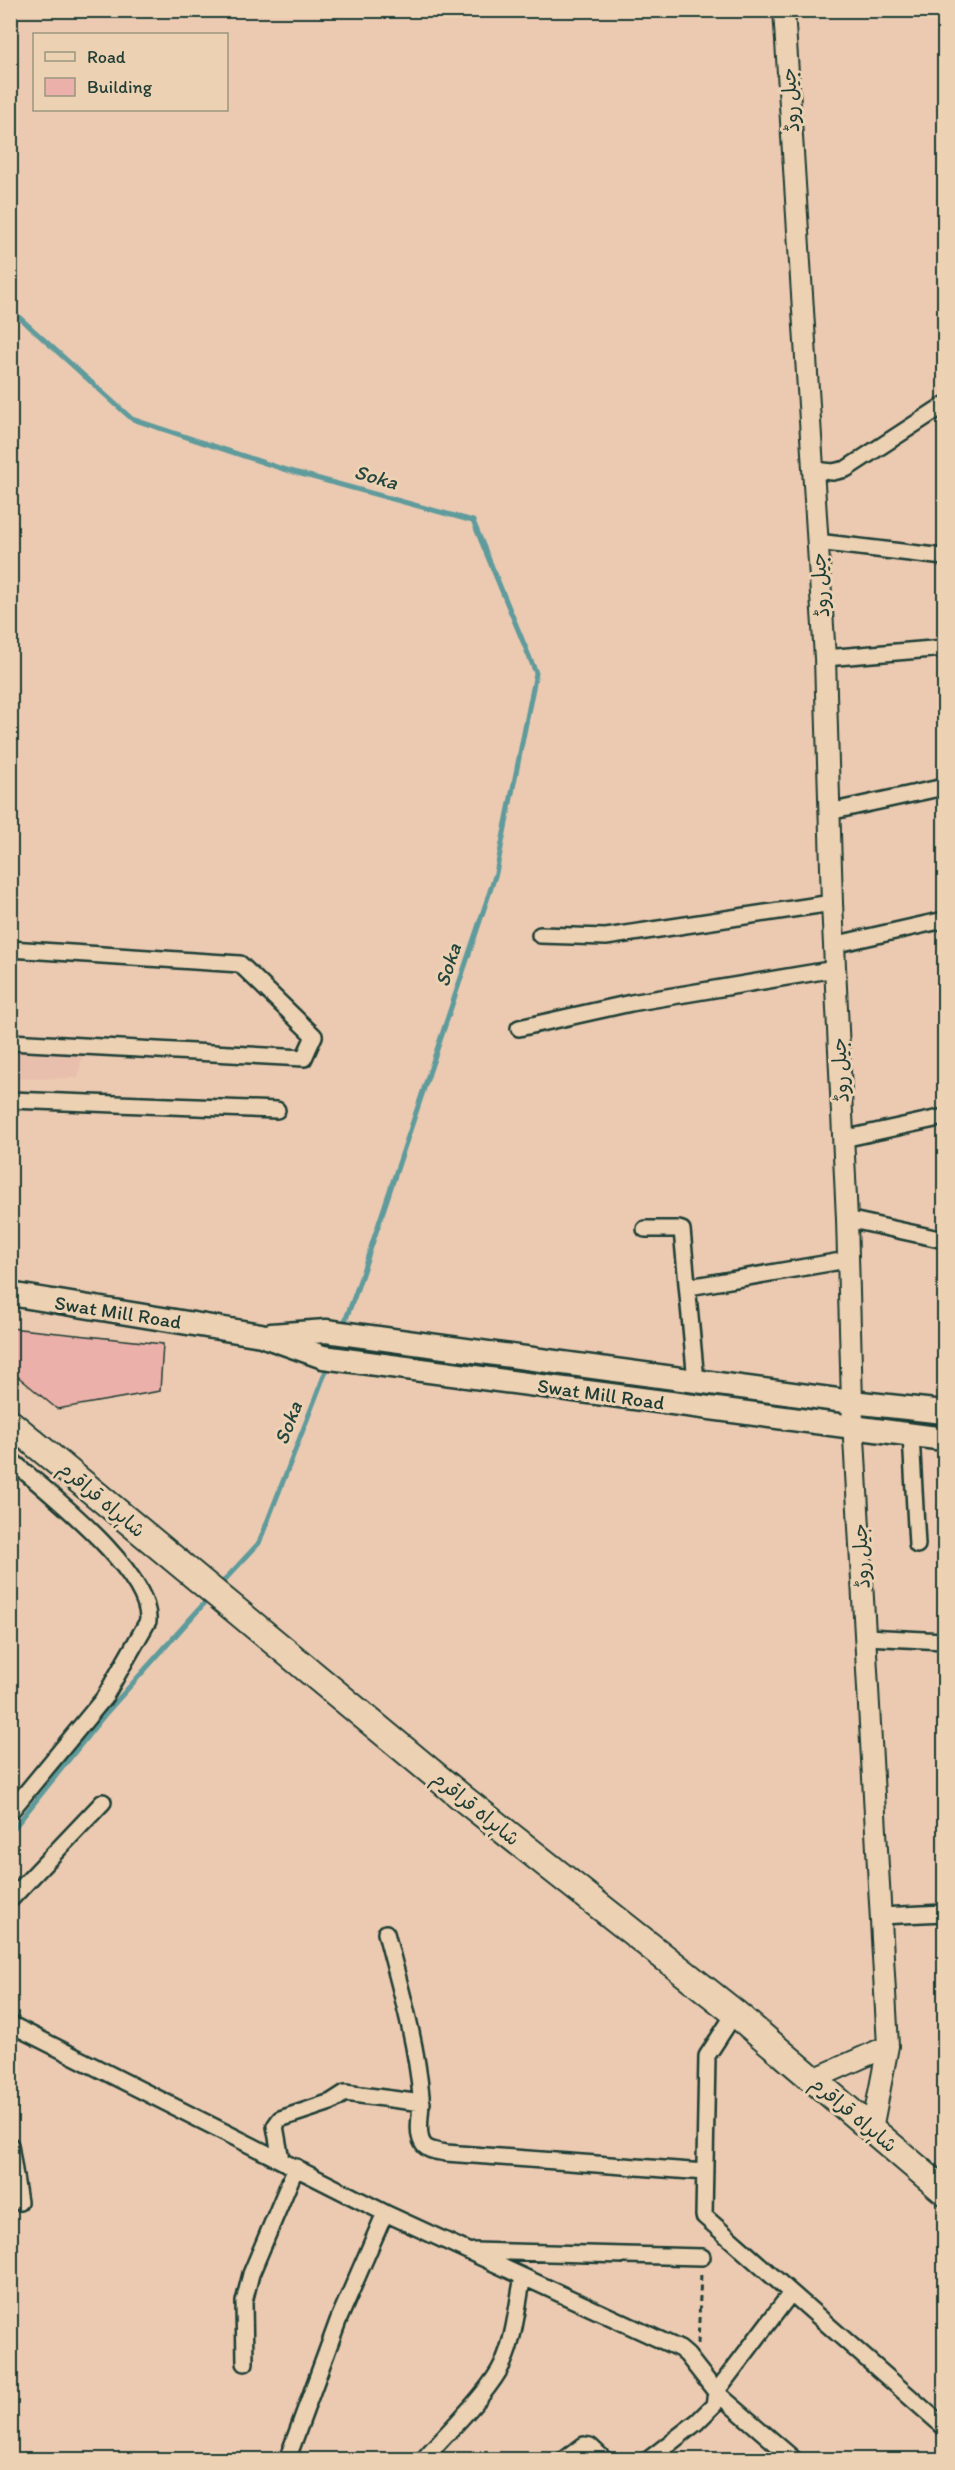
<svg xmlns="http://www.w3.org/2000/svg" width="955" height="2470" viewBox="0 0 955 2470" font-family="Itim,'Playpen Sans Arabic',sans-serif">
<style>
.built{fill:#e8bfad}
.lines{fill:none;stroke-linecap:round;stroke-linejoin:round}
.stream{stroke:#5f9b9c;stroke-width:5}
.building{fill:#ebb0a9;stroke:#1f3d34;stroke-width:1.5}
.street-casing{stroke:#1f3d34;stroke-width:20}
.secondary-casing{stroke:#1f3d34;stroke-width:24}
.primary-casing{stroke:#1f3d34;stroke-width:27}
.highway-casing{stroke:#1f3d34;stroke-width:30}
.path{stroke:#1f3d34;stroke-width:3;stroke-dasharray:6 4.5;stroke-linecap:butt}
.street{stroke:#ecd1b3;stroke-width:15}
.secondary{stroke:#ecd1b3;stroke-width:20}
.primary{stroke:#ecd1b3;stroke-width:22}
.highway{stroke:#ecd1b3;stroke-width:26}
.labels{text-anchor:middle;stroke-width:6;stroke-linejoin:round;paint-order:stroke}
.street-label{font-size:20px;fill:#1f3d34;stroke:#ecd1b3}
.water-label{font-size:21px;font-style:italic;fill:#24453d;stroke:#ecd1b3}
</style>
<rect width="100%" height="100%" fill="#eccab1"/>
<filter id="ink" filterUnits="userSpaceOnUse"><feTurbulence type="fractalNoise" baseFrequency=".0167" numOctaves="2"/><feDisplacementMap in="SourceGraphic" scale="12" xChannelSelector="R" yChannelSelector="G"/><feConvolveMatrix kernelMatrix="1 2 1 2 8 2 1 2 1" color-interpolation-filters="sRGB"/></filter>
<g filter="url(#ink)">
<path class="built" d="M10 1045 84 1046 78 1078 11 1079Z"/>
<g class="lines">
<path class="stream" d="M10 309 132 419 283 469 473 521 536 673 496 873 355 1295 342 1329
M219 1586 259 1543 329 1363
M10 1833 106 1713 209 1598"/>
</g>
<path class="building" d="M10 1328 163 1344 160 1391 57 1409 10 1370Z"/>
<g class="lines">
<g class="street-casing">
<path id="street" d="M813 470 833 472 846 469 944 405
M817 542 944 557
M825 658 944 648
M829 812 944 787
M540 935 606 937 832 903
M833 945 944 920
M10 949 240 964 314 1036 304 1058 10 1042
M519 1028 631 1003 835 969
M10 1100 277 1110
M843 1139 944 1117
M847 1219 944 1240
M645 1229H679L682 1230 696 1381
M689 1287 847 1260
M911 1435 917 1545
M10 1459C47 1492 151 1571 148 1621L104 1698 10 1812
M866 1637 944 1641
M10 1900 103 1802
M880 1916 944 1913
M386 1933C400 1987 416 2040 421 2096 422 2110 416 2130 422 2142 426 2151 437 2151 446 2153L705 2172
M735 2013 707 2056 704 2216 944 2427
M10 2024 385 2213 680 2349 687 2355 716 2392 795 2460
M10 2145 19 2202
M281 2160 275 2126 280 2119 331 2102 345 2093 422 2103
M474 2251 702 2257
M245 2363 244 2302 251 2274 296 2167
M287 2460 338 2321 385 2213
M423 2460C445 2434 490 2392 503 2363 515 2337 517 2305 523 2277
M564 2460 584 2445 590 2446 605 2460
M648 2460 697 2422 714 2405 716 2392 791 2293"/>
</g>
<g class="secondary-casing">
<path id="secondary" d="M784 10 825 658 832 903 847 1219 852 1402 888 2046 872 2129
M814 2079 888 2046"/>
</g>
<g class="primary-casing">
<path id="primary" d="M10 1294 261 1335 323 1357 944 1439
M271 1335 326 1331 852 1402 944 1412"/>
</g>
<g class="highway-casing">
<path id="highway" d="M10 1423 465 1800 735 2013 944 2191"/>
</g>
<path class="path" d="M698 2344 701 2273"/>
<use href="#street" class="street"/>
<use href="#secondary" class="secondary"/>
<use href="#primary" class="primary"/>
<use href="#highway" class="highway"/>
</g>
</g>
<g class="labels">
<g class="street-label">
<text transform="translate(790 100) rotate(-94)" y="7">جیل روڈ</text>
<text transform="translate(820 585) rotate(-94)" y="7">جیل روڈ</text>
<text transform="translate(840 1070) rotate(-93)" y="7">جیل روڈ</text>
<text transform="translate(118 1312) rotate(9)" y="7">Swat Mill Road</text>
<text transform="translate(601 1394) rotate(8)" y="7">Swat Mill Road</text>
<text transform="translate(102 1499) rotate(40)" y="7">شاہراہ قراقرم</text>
<text transform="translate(861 1556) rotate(-93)" y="7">جیل روڈ</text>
<text transform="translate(476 1808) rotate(39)" y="7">شاہراہ قراقرم</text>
<text transform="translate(854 2114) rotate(40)" y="7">شاہراہ قراقرم</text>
</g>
<g class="water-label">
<text transform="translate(376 477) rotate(16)" y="7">Soka</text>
<text transform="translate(448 965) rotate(-72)" y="7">Soka</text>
<text transform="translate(288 1423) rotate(-69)" y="7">Soka</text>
</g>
</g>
<rect width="955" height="2470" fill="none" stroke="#ecd1b3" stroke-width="36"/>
<rect x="18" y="18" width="919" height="2434" fill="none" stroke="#1f3d34" stroke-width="2" filter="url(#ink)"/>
<rect x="33" y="33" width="195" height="78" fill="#ecd1b3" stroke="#9a9680" stroke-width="1.5"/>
<rect x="45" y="52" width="30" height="9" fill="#ecd1b3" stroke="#9a9680" stroke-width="1.5"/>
<text x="87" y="63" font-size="18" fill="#1f3d34">Road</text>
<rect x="45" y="78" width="30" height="18" fill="#ebb0a9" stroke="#9a9680" stroke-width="1.5"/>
<text x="87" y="93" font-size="18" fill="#1f3d34">Building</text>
</svg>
